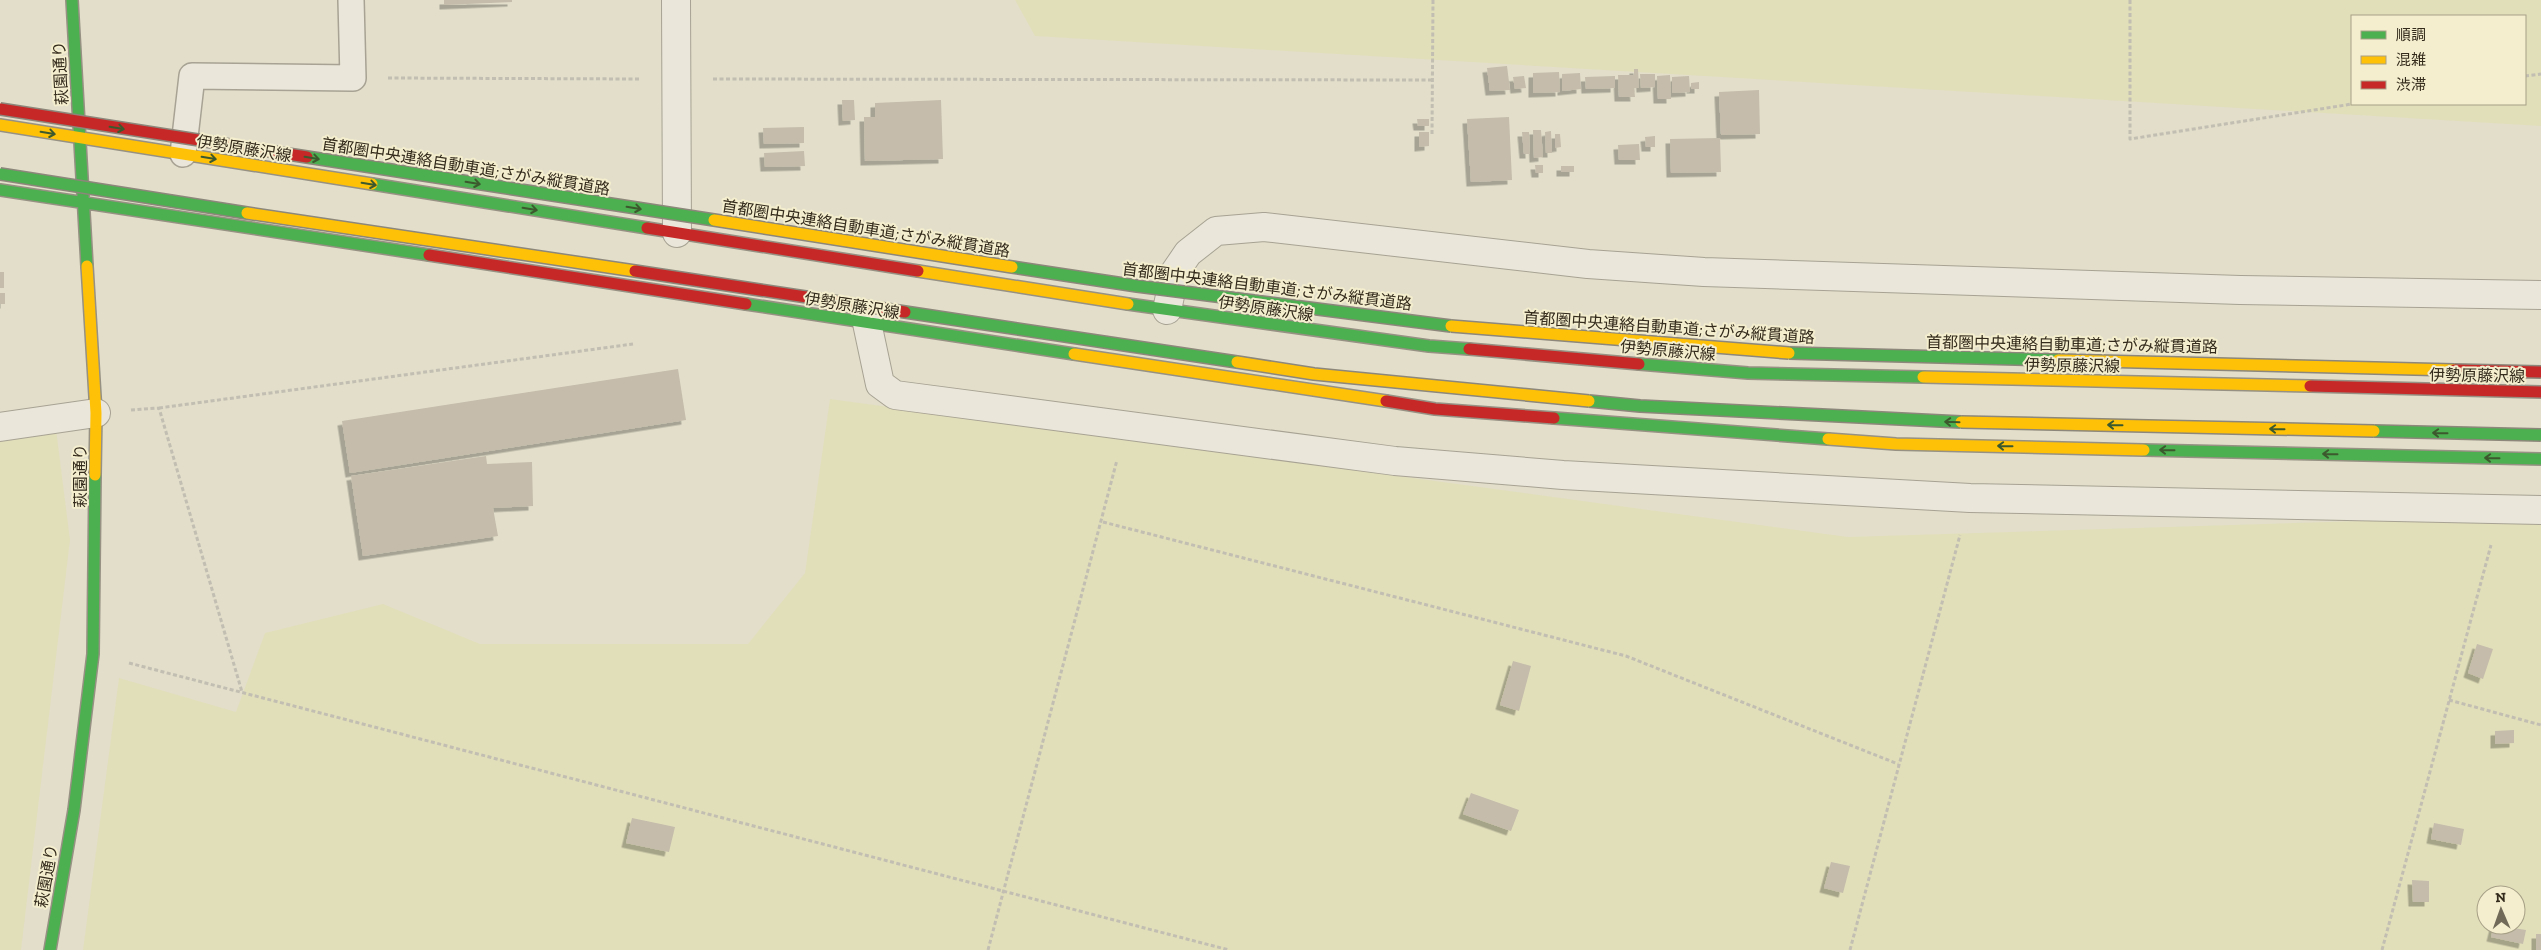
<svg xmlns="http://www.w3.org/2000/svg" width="2541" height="950" viewBox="0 0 2541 950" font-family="'Zilla Slab','Noto Sans JP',serif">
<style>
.farmland{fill:#e1dfba;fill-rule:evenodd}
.building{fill:#c5bcab;filter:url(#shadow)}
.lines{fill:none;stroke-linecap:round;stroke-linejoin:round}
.lane-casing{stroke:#a7a293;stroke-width:28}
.street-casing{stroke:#a7a293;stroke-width:30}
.fast-casing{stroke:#969183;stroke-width:14}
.slow-casing{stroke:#969183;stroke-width:14}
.jam-casing{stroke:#969183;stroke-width:14}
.path{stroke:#c2beb2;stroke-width:3;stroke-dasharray:4 2.5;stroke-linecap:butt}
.lane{stroke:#eae7da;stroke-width:25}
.street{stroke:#eae7da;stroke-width:28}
.fast{stroke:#4caf50;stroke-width:11}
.slow{stroke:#ffc107;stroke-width:11}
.jam{stroke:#c62828;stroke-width:11}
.fast-bridge-casing{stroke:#8c877a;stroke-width:14;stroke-linecap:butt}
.slow-bridge-casing{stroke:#8c877a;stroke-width:14;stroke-linecap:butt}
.jam-bridge-casing{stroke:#8c877a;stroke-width:14;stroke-linecap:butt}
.fast-bridge{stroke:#4caf50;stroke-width:11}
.slow-bridge{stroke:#ffc107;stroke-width:11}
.jam-bridge{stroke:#c62828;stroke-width:11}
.oneway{stroke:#3c592e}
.labels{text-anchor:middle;stroke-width:4;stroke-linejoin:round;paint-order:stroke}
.street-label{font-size:16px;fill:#342b1c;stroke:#f4eece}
</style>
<defs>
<filter id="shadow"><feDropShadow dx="-4.5" dy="4.5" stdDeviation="0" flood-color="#0004"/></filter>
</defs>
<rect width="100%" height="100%" fill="#e2deca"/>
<path class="farmland" d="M1015 0H2541V126L1035 36ZM2352 16H2525V104H2352Z
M830 399 1848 537 2458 518 2541 522V950H83L119 678 236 712 265 633 383 604 480 644H748L805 573ZM2486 895H2516V925H2486Z
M56 429 70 540 21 950H0V439Z"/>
<path class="building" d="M444 0H512V2L444 5Z
M1507 66 1510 90 1490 91 1487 68Z
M1634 69H1638L1639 88H1634L1635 97H1619L1618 75H1634Z
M1559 72 1560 92 1533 93V73Z
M1580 73 1581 89 1562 91V74Z
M1640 74H1655V87L1641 88Z
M1670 75 1671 99H1658L1657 76Z
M1524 76 1526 88 1515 89 1513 77Z
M1615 76V88L1586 89 1585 77Z
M1689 76 1690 92 1672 93V77Z
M1699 82V89H1691V83Z
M1759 90 1760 134 1721 135 1719 92Z
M842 100H854L855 120 843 121Z
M941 100 943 159 865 161 864 117H875V103Z
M1509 117 1512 180 1471 182 1467 119Z
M1417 119H1429V126H1418Z
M804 127V143L764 144 763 128Z
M1533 130H1541L1543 157 1534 158Z
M1551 131 1552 153H1546L1545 132Z
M1419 132H1429V146L1419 147Z
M1522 132H1529L1530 154H1524Z
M1555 134H1560L1561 147 1555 148Z
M1655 136V147H1646L1645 137Z
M1720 138 1721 172 1671 173 1670 139Z
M1639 144 1640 160H1619L1618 145Z
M804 151 805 166 765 167 764 153Z
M1535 165H1543V173H1536Z
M1561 166H1574V172H1561Z
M0 272H4V288H0Z
M0 293H5V304H0Z
M678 369 686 420 350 473 342 421Z
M486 456 487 464 532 462 533 506 493 508 498 536 363 556 351 476Z
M2477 644 2493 649 2483 679 2468 673Z
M1513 661 1531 666 1519 711 1500 705Z
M2514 730V743L2495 744V731Z
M1471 793 1519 810 1511 831 1463 814Z
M632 818 675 827 669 852 626 843Z
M2434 823 2464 829 2461 845 2431 839Z
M1831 862 1850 866 1843 893 1824 888Z
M2412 880 2429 881V902H2413Z
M2494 925 2526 930 2523 944 2491 937Z
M2536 934H2541V950H2536Z"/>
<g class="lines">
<g class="lane-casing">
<path id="lane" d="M183 154 192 76 353 78 351 0"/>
</g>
<g class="street-casing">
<path id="street" d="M676 0 677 233
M1167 310 1175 272 1188 253 1216 231 1264 227 1588 264 1704 272 2240 290 2541 295
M867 323 880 384 895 395 1395 461 1563 475 1970 498 2541 510
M0 427 96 413"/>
</g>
<g class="fast-casing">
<path id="fast" d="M72 0 87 266
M372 184 647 228
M0 190 429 255
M746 304 1074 354
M1128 304 1429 346 1469 349
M1639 364 1748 373 1923 377
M1554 418 1828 439
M2144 450 2541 459
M50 950 74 810 93 654 95 475"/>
</g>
<g class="slow-casing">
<path id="slow" d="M0 125 372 184
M87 266 96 413 95 475
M918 271 1128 304
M1074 354 1386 401
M1923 377 2310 386
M1828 439 1896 444 2144 450"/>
</g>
<g class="jam-casing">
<path id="jam" d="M647 228 918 271
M429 255 746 304
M1469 349 1639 364
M2310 386 2541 392
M1386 401 1435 409 1554 418"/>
</g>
<path class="path" d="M2130 0V139L2352 104
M2525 76 2541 74
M388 78 640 79
M713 79 1433 80
M1432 134 1433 0
M159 408 633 344
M131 410 159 408 242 692
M1103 522 1626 656 1898 764
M129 663 1229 950
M2449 700 2541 725
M988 950 1117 460
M1850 950 1960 535
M2382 950 2491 545"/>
<use href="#lane" class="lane"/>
<use href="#street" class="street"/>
<use href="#fast" class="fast"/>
<use href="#slow" class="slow"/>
<use href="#jam" class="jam"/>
<g class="fast-bridge-casing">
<path id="fast-bridge" d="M307 157 714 220
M0 174 247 213
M1012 267 1137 286 1451 326
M905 312 1237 362
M1789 353 2058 360
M1589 401 1640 406 1961 422
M2374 431 2541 435"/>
</g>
<g class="slow-bridge-casing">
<path id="slow-bridge" d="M247 213 635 271
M714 220 1012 267
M1451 326 1789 353
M2058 360 2454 370
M1237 362 1314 374 1589 401
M1961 422 2374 431"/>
</g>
<g class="jam-bridge-casing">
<path id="jam-bridge" d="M0 109 307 157
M635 271 905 312
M2454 370 2541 372"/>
</g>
<use href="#fast-bridge" class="fast-bridge"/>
<use href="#slow-bridge" class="slow-bridge"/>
<use href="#jam-bridge" class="jam-bridge"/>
</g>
<defs><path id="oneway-shaft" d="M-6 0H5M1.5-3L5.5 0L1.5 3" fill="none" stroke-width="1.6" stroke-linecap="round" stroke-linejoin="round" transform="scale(1.25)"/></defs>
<g class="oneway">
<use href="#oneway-shaft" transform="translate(117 128) rotate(9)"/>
<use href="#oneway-shaft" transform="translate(48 133) rotate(9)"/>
<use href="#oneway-shaft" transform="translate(209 158) rotate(9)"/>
<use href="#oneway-shaft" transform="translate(312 158) rotate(9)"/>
<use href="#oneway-shaft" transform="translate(473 183) rotate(9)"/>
<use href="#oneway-shaft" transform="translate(369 184) rotate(9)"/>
<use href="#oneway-shaft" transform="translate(634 208) rotate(9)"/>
<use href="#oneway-shaft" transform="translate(530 209) rotate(9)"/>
<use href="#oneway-shaft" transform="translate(1952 422) rotate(-178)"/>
<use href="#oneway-shaft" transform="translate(2115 425) rotate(-179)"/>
<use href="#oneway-shaft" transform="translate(2277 429) rotate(-179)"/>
<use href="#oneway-shaft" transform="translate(2440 433) rotate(-179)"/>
<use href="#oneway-shaft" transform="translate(2005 446) rotate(-179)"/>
<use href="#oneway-shaft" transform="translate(2167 450) rotate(-179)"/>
<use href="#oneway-shaft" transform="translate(2330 454) rotate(-179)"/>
<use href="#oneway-shaft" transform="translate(2492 458) rotate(-179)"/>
</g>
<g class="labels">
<g class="street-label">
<text transform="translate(60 73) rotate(-93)" y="6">萩園通り</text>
<text transform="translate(244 148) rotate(9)" y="6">伊勢原藤沢線</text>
<text transform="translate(466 166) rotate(9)" y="6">首都圏中央連絡自動車道;さがみ縦貫道路</text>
<text transform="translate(866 228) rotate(9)" y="6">首都圏中央連絡自動車道;さがみ縦貫道路</text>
<text transform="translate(1267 286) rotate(7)" y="6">首都圏中央連絡自動車道;さがみ縦貫道路</text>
<text transform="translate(852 305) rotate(9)" y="6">伊勢原藤沢線</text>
<text transform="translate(1266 308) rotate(8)" y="6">伊勢原藤沢線</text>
<text transform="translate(1669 327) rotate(4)" y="6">首都圏中央連絡自動車道;さがみ縦貫道路</text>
<text transform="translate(2072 344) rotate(1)" y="6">首都圏中央連絡自動車道;さがみ縦貫道路</text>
<text transform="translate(1668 350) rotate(5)" y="6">伊勢原藤沢線</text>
<text transform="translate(2072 365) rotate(1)" y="6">伊勢原藤沢線</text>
<text transform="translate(2477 375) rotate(1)" y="6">伊勢原藤沢線</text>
<text transform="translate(80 476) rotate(-90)" y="6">萩園通り</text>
<text transform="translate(46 876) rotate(-80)" y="6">萩園通り</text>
</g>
</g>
<rect x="2351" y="15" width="175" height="90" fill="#f4eece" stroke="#a7a087"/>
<rect x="2361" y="31" width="25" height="8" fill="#4caf50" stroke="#a7a087"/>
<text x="2396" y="40" font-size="15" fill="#342b1c">順調</text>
<rect x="2361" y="56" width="25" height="8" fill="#ffc107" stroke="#a7a087"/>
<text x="2396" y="65" font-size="15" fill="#342b1c">混雑</text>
<rect x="2361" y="81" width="25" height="8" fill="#c62828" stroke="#a7a087"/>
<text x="2396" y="90" font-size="15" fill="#342b1c">渋滞</text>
<g transform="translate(2501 910) rotate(358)"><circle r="24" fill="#f4eece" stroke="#a7a087"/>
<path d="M0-4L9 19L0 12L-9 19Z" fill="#716a59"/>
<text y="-8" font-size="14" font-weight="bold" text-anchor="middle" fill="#342b1c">N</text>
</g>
</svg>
